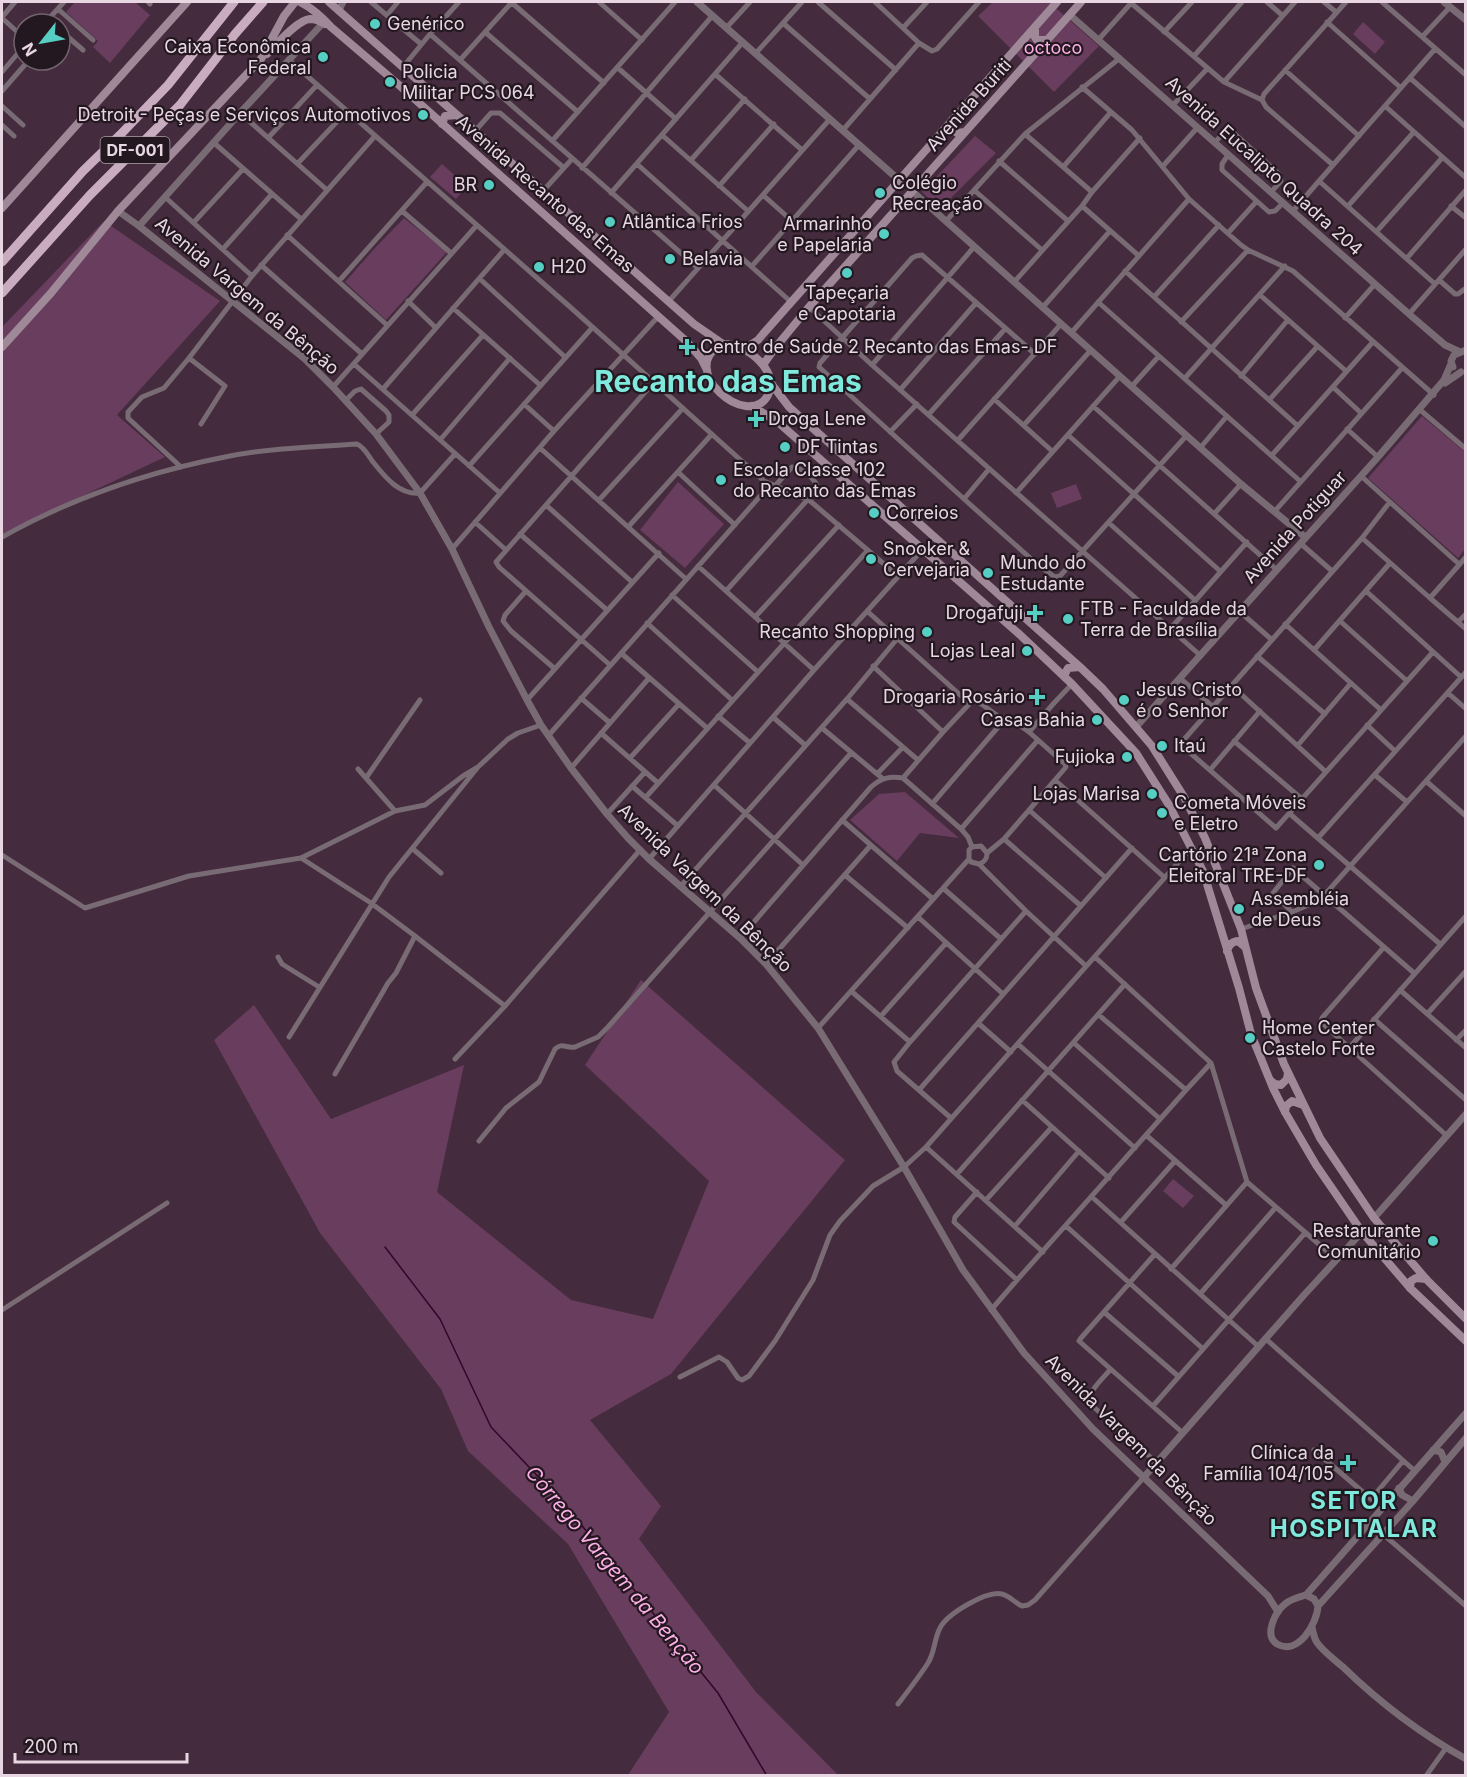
<svg xmlns="http://www.w3.org/2000/svg" width="1467" height="1777" viewBox="0 0 1467 1777" font-family="Inter,sans-serif">
<style>
.green{fill:#683d5d}
.lines{fill:none;stroke-linecap:round;stroke-linejoin:round}
.stream{stroke:#35052c;stroke-width:1.5}
.minor{stroke:#796b74;stroke-width:5}
.tertiary{stroke:#796b74;stroke-width:7}
.secondary{stroke:#9f8998;stroke-width:8}
.trunk{stroke:#c9acc0;stroke-width:9}
.poi-dot{fill:#56cec3;stroke:#241820;stroke-width:2}
.labels{text-anchor:middle;stroke-width:4.5;stroke-linejoin:round;paint-order:stroke}
.shield{fill:#241820;stroke:#ad9ea8;stroke-width:1.5}
.shield-label{font-size:16px;font-weight:bold;fill:#e8d7e3}
.poi-label{font-size:18px;fill:#e8d7e3;stroke:#241820;text-anchor:start}
.park-label{font-size:18px;fill:#fdb0e8;stroke:#241820}
.street-label{font-size:18px;fill:#e8d7e3;stroke:#241820}
.water-label{font-size:20px;font-style:italic;fill:#fdb0e8;stroke:#241820}
.district-label{font-size:24px;font-weight:bold;letter-spacing:1.5px;fill:#7fe9de;stroke:#241820}
.town-label{font-size:30px;font-weight:bold;fill:#7fe9de;stroke:#241820}
</style>
<rect width="100%" height="100%" fill="#442b3d"/>
<path class="green" d="M75 2H135L150 15 110 63 93 47 98 41 66 12Z
M993 2H1049L1099 46 1054 92 978 16Z
M1363 22 1385 42 1375 54 1353 34Z
M975 136 996 153 940 209 922 192Z
M442 164 467 186 456 199 430 177Z
M404 218 447 252 386 320 345 282 374 249Z
M104 221 220 301 117 415 165 457 2 534V327Z
M1422 416 1465 452V549L1458 558 1368 478Z
M678 482 724 524 685 568 640 530Z
M1076 484 1082 499 1057 508 1051 493Z
M905 792 959 838 920 833 897 861 850 820 879 794Z
M641 980 845 1160 671 1374 590 1420 661 1506 639 1539 756 1692 838 1775H628L669 1712 568 1544 468 1451 441 1389 320 1233 214 1040 254 1005 331 1119 464 1065 437 1192 571 1300 653 1319 709 1181 585 1065Z
M1173 1179 1194 1196 1183 1208 1163 1191Z"/>
<g class="lines">
<path class="stream" d="M385 1247 440 1319 491 1427 566 1506 718 1693 767 1776"/>
<path class="minor" d="M148 2 150 4
M371 2 421 44
M459 2 430 34 698 268
M511 2 604 83
M599 2 642 40
M818 2 896 70
M875 2 919 43 932 51 937 49 979 2
M1267 2 1282 15
M1324 2 1336 12
M1382 2 1466 75
M1131 3 1224 82 1262 100
M58 9 93 40
M387 15 398 2
M2 17 15 2
M2 18 24 38
M1327 22 1401 88
M783 23 870 99
M44 24 64 2
M727 27 750 2
M903 28 927 2
M60 30 83 50
M485 32 578 112
M1164 32 1192 2
M1422 37 1450 7
M1099 39 1132 2
M756 53 802 2
M1194 56 1242 2
M289 60 569 306 764 481 809 500 898 576
M460 60 512 2
M403 67 430 34
M618 68 676 119
M1285 70 1359 136
M2 72 24 46
M715 74 802 150
M1410 78 1466 127
M1224 82 1295 2
M1082 87 1132 130 1189 199 1241 245 1248 250 1293 271 1434 395
M2 91 29 60
M1173 105 1207 69
M2 106 23 125
M1385 106 1466 178
M240 113 327 190
M2 125 14 136
M843 130 919 43
M475 131 491 113H500L564 168
M1025 134 1092 192
M662 135 748 211
M268 138 317 85
M552 141 675 2
M213 142 301 219
M1214 143C1220 137 1226 129 1235 134L1279 174 1281 181 1271 192
M1228 155 1222 164V170L1269 212 1275 211 1283 203
M691 160 745 99
M999 161 1068 221
M298 163 347 111
M637 164 791 302
M1333 165 1266 107 1262 100 1264 94 1346 2
M1064 166 1111 112
M1163 166 1197 128
M582 168 713 15
M719 186 774 124
M974 190 1042 250
M543 191 572 159
M611 193 743 42
M763 195 791 220
M165 197 252 276
M1348 206 1413 133
M1451 206 1466 218
M402 211 451 253
M1293 211 1319 181
M946 221 1025 134 1120 58
M194 222 243 169
M1377 231 1442 158
M1228 233 1256 202
M287 235 387 325
M223 249 272 194
M1139 256 1082 206 1092 192 1140 138
M1407 258 1466 190
M261 265 362 354
M752 266 859 145
M1125 271 1298 426
M480 279 565 357
M1439 280 1455 294H1458L1466 288
M339 281 427 182
M1015 281 1082 206
M1435 284 1319 181 1435 49
M1260 295 1346 371
M1154 297 1219 225
M408 301 436 328
M669 301 830 119
M1098 302 1300 481
M809 307 872 365 1201 656
M1043 307 1110 231
M453 308 540 385
M1409 314 1466 249
M1345 318 1375 284
M1181 322 1248 250
M1072 332 1189 199
M1035 354 922 255 916 256 912 258 820 363 819 367 964 499 1039 566 1055 577 1060 576 1187 435
M189 358 225 386 201 424
M354 364 500 493
M872 365 974 247
M1241 376 1287 321
M1185 378 1285 266
M1132 386 1159 356
M333 387 477 225
M1333 387 1361 413
M383 389 504 250
M900 390 976 303
M994 399 1052 451
M346 400 355 391 361 389 386 411 389 415V422L376 434
M1269 400 1317 347
M524 404 554 431
M1093 406 1277 570
M1419 409 1466 449
M929 414 1005 329
M412 415 483 335
M1024 425 1091 350
M1347 429 1378 457
M890 432 917 404
M1068 435 1220 571
M440 440 510 358
M958 440 1061 324
M1201 447 1227 416
M540 448 686 579
M1272 455 1372 343
M469 466 592 328
M181 467 128 418V412L142 397 164 388 189 358 252 276 375 136
M679 473 735 525
M1361 476 1459 564
M1016 493 1120 376
M964 499 989 469
M599 500 683 408
M1389 503 1362 538 1180 744 1276 828 1433 652
M546 505 632 582
M1274 512 1402 368
M1214 514 1241 484
M475 522 506 550
M1109 523 1195 600
M629 526 712 434
M520 534 607 610
M2 537C70 499 148 472 225 457 268 448 313 447 357 444 364 447 368 455 373 462 385 477 399 495 420 493L455 454
M1362 538 1430 598
M1300 543 1332 571
M452 549 554 431 655 320 661 318
M1466 557 1430 598 1466 629
M698 566 814 670
M526 591 505 615 503 621 511 631 555 669
M726 591 818 488C815 479 802 467 792 467L774 487
M1366 591 1461 677
M672 595 758 672
M867 611 969 703
M1239 611 1271 639
M756 616 839 525
M1340 621 1407 681
M1458 622 1466 614
M647 623 732 700
M1285 624 1381 710
M1171 628 1247 542
M1314 650 1390 563
M621 653 707 728
M1257 656 1325 714
M610 665 499 567 496 562 653 383
M873 666 943 732
M1181 679 1212 706
M1231 685 1326 772
M1448 693 1466 709
M581 698 610 723
M847 699 918 760
M527 700 659 553
M718 716 750 743
M774 718 805 745
M1367 725 1395 751
M822 728 882 778
M1029 732 1054 703 1072 684
M601 733 658 783
M548 736 770 485
M1234 741 1302 799
M1298 745 1351 683
M630 758 679 704
M571 768 649 678
M358 769 395 811
M1210 770 1260 711
M877 774 903 747
M1375 775 1407 802
M366 778 420 700
M1426 781 1466 816
M714 785 803 865
M632 786 678 826
M646 797 868 550
M932 804 1005 719
M1029 810 1106 878
M607 814 645 772
M1290 814 1440 944
M842 820 933 899
M961 829 1038 740
M1318 838 1466 672
M1004 839 1081 906
M972 847 981 846 987 853
M413 849 441 873
M2 855 85 908 189 876 301 858 395 811 425 805 463 776 478 767
M301 858 371 903 415 936 505 1006
M649 859 814 670 923 549
M969 859 971 862 979 864 1026 911 1086 966
M979 864C985 862 987 859 987 853L1004 839 1055 780
M845 875 908 928
M680 887 847 699 897 639
M943 888 1001 939
M1292 912 1273 893 1293 868 1414 973
M918 917 1003 994
M1241 929 1292 912 1320 900 1466 736
M740 938 871 787C881 778 889 776 903 778L943 732 972 701 980 703 998 716 1015 722 1029 732 1065 764 1066 767 1055 780 1164 877
M1384 947 1322 1018 1321 1022 1446 1135
M278 957 282 964 319 987
M1095 957 1211 1063 1247 1182 1336 1259
M766 964 871 845
M1400 990 1466 1048
M851 991 910 1042
M1427 1014 1466 971
M1099 1015 1186 1090
M881 1016 946 943
M1374 1019 1466 1100
M978 1023 1011 1052
M818 1028 969 859V850L972 847 968 837 961 829 903 778
M289 1037 389 877 461 788 478 767 508 739 518 733 541 725
M1456 1040 1466 1030
M1074 1043 1160 1119
M1018 1044 1135 1148
M1349 1048 1466 916
M455 1059 505 1006 640 850
M335 1074 388 983 396 973 415 936
M919 1090 1132 848
M1022 1100 1109 1178
M951 1118 897 1071 894 1062 910 1042 1026 911
M1146 1135 1226 1205
M479 1141 506 1108 539 1082 555 1049C562 1042 567 1049 575 1047L598 1037 608 1027 851 753
M926 1147 1043 1252
M957 1174 1125 984
M977 1192 955 1217 954 1222 1017 1280 991 1310
M1092 1197 1259 1347
M986 1200 1052 1127
M1121 1222 1175 1161
M1015 1226 1079 1151
M1066 1226 1202 1348
M1155 1254 1081 1338 1079 1341 1183 1433
M1171 1269 1247 1182
M1017 1280 1186 1090 1211 1063
M1200 1294 1276 1207
M2 1310 167 1203
M1104 1312 1178 1376
M1266 1339 1415 1471
M1110 1370C1102 1379 1090 1390 1088 1402L1157 1463
M680 1377 719 1357 727 1362 738 1378 742 1380 749 1376 775 1341 813 1280 830 1235 840 1221 873 1186 904 1167 926 1147 1191 848
M1153 1406 1305 1233
M1314 1450 1371 1499 1403 1461
M1383 1534 1466 1606
M898 1704C908 1691 919 1677 928 1663 935 1652 934 1639 940 1628 947 1614 987 1590 1002 1594 1010 1596 1015 1603 1022 1606L1028 1605 1035 1600 1145 1476
M1426 1776 1446 1748"/>
<path class="tertiary" d="M697 2 899 180
M1444 2 1466 20
M339 10 343 2
M1070 15 1409 314 1445 345 1460 352
M912 191 1241 484 1305 537
M118 211 139 226 305 359 333 387 376 434 420 493 452 549 489 627 527 700 541 725 571 768 607 814 628 838 649 859 740 938 766 964 818 1028 904 1167 963 1270 1024 1353 1093 1429 1268 1596 1278 1612
M139 226 240 113 323 23
M1453 367 1451 361 1454 355 1466 350
M1445 383 1461 372
M1136 727 1378 457 1444 380 1451 364
M1374 1218 1466 1114
M1433 1450 1441 1452 1445 1462
M1145 1476 1304 1295 1362 1232
M1399 1488 1402 1495 1413 1501
M1306 1595 1466 1413
M1306 1595 1314 1599 1318 1606C1317 1624 1298 1656 1277 1644 1263 1635 1276 1611 1285 1604 1291 1599 1299 1597 1306 1595Z
M1318 1606 1413 1501 1466 1438
M1312 1627C1313 1632 1314 1637 1316 1641 1322 1651 1334 1659 1343 1667 1379 1702 1421 1734 1466 1759"/>
<path class="secondary" d="M300 2C312 8 322 17 331 27L399 85 686 341 701 358 707 370
M329 2 694 324 723 344
M1035 27V37L1037 40H1046
M267 54C276 45 297 20 310 19 315 19 320 21 325 24
M952 120C951 126 951 129 957 133L965 132
M442 124 445 116 457 115
M2 208 187 2
M723 344C745 343 781 371 768 395 748 432 674 368 723 344Z
M2 347 51 293 118 211 261 59 284 16 295 2
M744 349 758 340 763 334 1057 2
M763 365 775 348 809 307 1081 2
M770 382 789 407 1080 667 1103 689 1152 746 1184 797 1205 838 1241 929 1256 988 1284 1064 1320 1138 1374 1218 1426 1279 1466 1319
M752 406 779 423 788 431 1018 633 1072 684 1136 753 1169 805 1203 871 1239 988 1251 1034 1273 1088 1285 1112 1316 1165 1362 1232 1410 1288 1466 1341
M1064 676 1068 668 1080 667
M1227 951C1229 945 1231 942 1238 941L1245 947
M1270 1080 1275 1084 1281 1085 1287 1079 1288 1073
M1285 1112 1286 1106 1292 1101 1303 1105
M1410 1288 1411 1281 1416 1278 1426 1279"/>
<path class="trunk" d="M2 262 83 171 120 135 168 85 234 2
M2 293 90 195 180 105 235 34 263 2"/>
</g>
<g class="poi-dot">
<circle cx="375" cy="24" r="6"/>
<circle cx="323" cy="57" r="6"/>
<circle cx="390" cy="82" r="6"/>
<circle cx="423" cy="115" r="6"/>
<circle cx="489" cy="185" r="6"/>
<circle cx="880" cy="193" r="6"/>
<circle cx="610" cy="222" r="6"/>
<circle cx="884" cy="234" r="6"/>
<circle cx="670" cy="259" r="6"/>
<circle cx="539" cy="267" r="6"/>
<circle cx="847" cy="273" r="6"/>
<path d="M684 338h6v6h6v6h-6v6h-6v-6h-6v-6h6z"/>
<path d="M753 410h6v6h6v6h-6v6h-6v-6h-6v-6h6z"/>
<circle cx="785" cy="447" r="6"/>
<circle cx="721" cy="480" r="6"/>
<circle cx="874" cy="513" r="6"/>
<circle cx="871" cy="559" r="6"/>
<circle cx="988" cy="573" r="6"/>
<path d="M1032 604h6v6h6v6h-6v6h-6v-6h-6v-6h6z"/>
<circle cx="1068" cy="619" r="6"/>
<circle cx="927" cy="632" r="6"/>
<circle cx="1027" cy="651" r="6"/>
<path d="M1034 688h6v6h6v6h-6v6h-6v-6h-6v-6h6z"/>
<circle cx="1124" cy="700" r="6"/>
<circle cx="1097" cy="720" r="6"/>
<circle cx="1162" cy="746" r="6"/>
<circle cx="1127" cy="757" r="6"/>
<circle cx="1152" cy="794" r="6"/>
<circle cx="1162" cy="813" r="6"/>
<circle cx="1319" cy="865" r="6"/>
<circle cx="1239" cy="909" r="6"/>
<circle cx="1250" cy="1038" r="6"/>
<circle cx="1433" cy="1241" r="6"/>
<path d="M1345 1454h6v6h6v6h-6v6h-6v-6h-6v-6h6z"/>
</g>
<g class="labels">
<rect class="shield" x="100.5" y="137" width="69" height="26" rx="4.5"/>
<g class="shield-label">
<text x="135" y="156">DF-001</text>
</g>
<g class="poi-label">
<text x="387" y="30">Genérico</text>
<text x="311" y="53" text-anchor="end">Caixa Econômica<tspan x="311" dy="21">Federal</tspan></text>
<text x="402" y="78">Policia<tspan x="402" dy="21">Militar PCS 064</tspan></text>
<text x="411" y="121" text-anchor="end">Detroit - Peças e Serviços Automotivos</text>
<text x="892" y="189">Colégio<tspan x="892" dy="21">Recreação</tspan></text>
<text x="477" y="191" text-anchor="end">BR</text>
<text x="622" y="228">Atlântica Frios</text>
<text x="872" y="230" text-anchor="end">Armarinho<tspan x="872" dy="21">e Papelaria</tspan></text>
<text x="682" y="265">Belavia</text>
<text x="551" y="273">H20</text>
<text x="847" y="299" text-anchor="middle">Tapeçaria<tspan x="847" dy="21">e Capotaria</tspan></text>
<text x="700" y="353">Centro de Saúde 2 Recanto das Emas- DF</text>
<text x="768" y="425">Droga Lene</text>
<text x="797" y="453">DF Tintas</text>
<text x="733" y="476">Escola Classe 102<tspan x="733" dy="21">do Recanto das Emas</tspan></text>
<text x="886" y="519">Correios</text>
<text x="883" y="555">Snooker &amp;<tspan x="883" dy="21">Cervejaria</tspan></text>
<text x="1000" y="569">Mundo do<tspan x="1000" dy="21">Estudante</tspan></text>
<text x="1080" y="615">FTB - Faculdade da<tspan x="1080" dy="21">Terra de Brasília</tspan></text>
<text x="1023" y="619" text-anchor="end">Drogafuji</text>
<text x="915" y="638" text-anchor="end">Recanto Shopping</text>
<text x="1015" y="657" text-anchor="end">Lojas Leal</text>
<text x="1136" y="696">Jesus Cristo<tspan x="1136" dy="21">é o Senhor</tspan></text>
<text x="1025" y="703" text-anchor="end">Drogaria Rosário</text>
<text x="1085" y="726" text-anchor="end">Casas Bahia</text>
<text x="1174" y="752">Itaú</text>
<text x="1115" y="763" text-anchor="end">Fujioka</text>
<text x="1140" y="800" text-anchor="end">Lojas Marisa</text>
<text x="1174" y="809">Cometa Móveis<tspan x="1174" dy="21">e Eletro</tspan></text>
<text x="1307" y="861" text-anchor="end">Cartório 21ª Zona<tspan x="1307" dy="21">Eleitoral TRE-DF</tspan></text>
<text x="1251" y="905">Assembléia<tspan x="1251" dy="21">de Deus</tspan></text>
<text x="1262" y="1034">Home Center<tspan x="1262" dy="21">Castelo Forte</tspan></text>
<text x="1421" y="1237" text-anchor="end">Restarurante<tspan x="1421" dy="21">Comunitário</tspan></text>
<text x="1334" y="1459" text-anchor="end">Clínica da<tspan x="1334" dy="21">Família 104/105</tspan></text>
</g>
<g class="park-label">
<text x="1053" y="54">octoco</text>
</g>
<g class="street-label">
<text transform="translate(969 105) rotate(-48)" y="6">Avenida Buriti</text>
<text transform="translate(1264 166) rotate(42)" y="6">Avenida Eucalipto Quadra 204</text>
<text transform="translate(545 194) rotate(41)" y="6">Avenida Recanto das Emas</text>
<text transform="translate(247 296) rotate(40)" y="6">Avenida Vargem da Bênção</text>
<text transform="translate(1295 527) rotate(-48)" y="6">Avenida Potiguar</text>
<text transform="translate(705 888) rotate(44)" y="6">Avenida Vargem da Bênção</text>
<text transform="translate(1131 1440) rotate(45)" y="6">Avenida Vargem da Bênção</text>
</g>
<g class="water-label">
<text transform="translate(615 1570) rotate(50)" y="7">Córrego Vargem da Benção</text>
</g>
<g class="district-label">
<text x="1354" y="1509">SETOR<tspan x="1354" dy="28">HOSPITALAR</tspan></text>
</g>
<g class="town-label">
<text x="728" y="392">Recanto das Emas</text>
</g>
</g>
<rect width="1467" height="1777" fill="none" stroke="#e8d7e3" stroke-width="6"/>
<g transform="translate(42 42) rotate(239)"><circle r="28" fill="#241820" stroke="#72646e" stroke-width="1.5"/>
<path d="M0-4.5L10 22L0 15L-10 22Z" fill="#56cec3"/>
<text y="-9" font-size="16" font-weight="bold" text-anchor="middle" fill="#e8d7e3">N</text>
</g>
<path d="M15 1753v9h172v-9" fill="none" stroke="#e8d7e3" stroke-width="3"/>
<text x="24" y="1753" font-size="18" fill="#e8d7e3" stroke="#241820" stroke-width="4.5" paint-order="stroke">200 m</text>
</svg>
